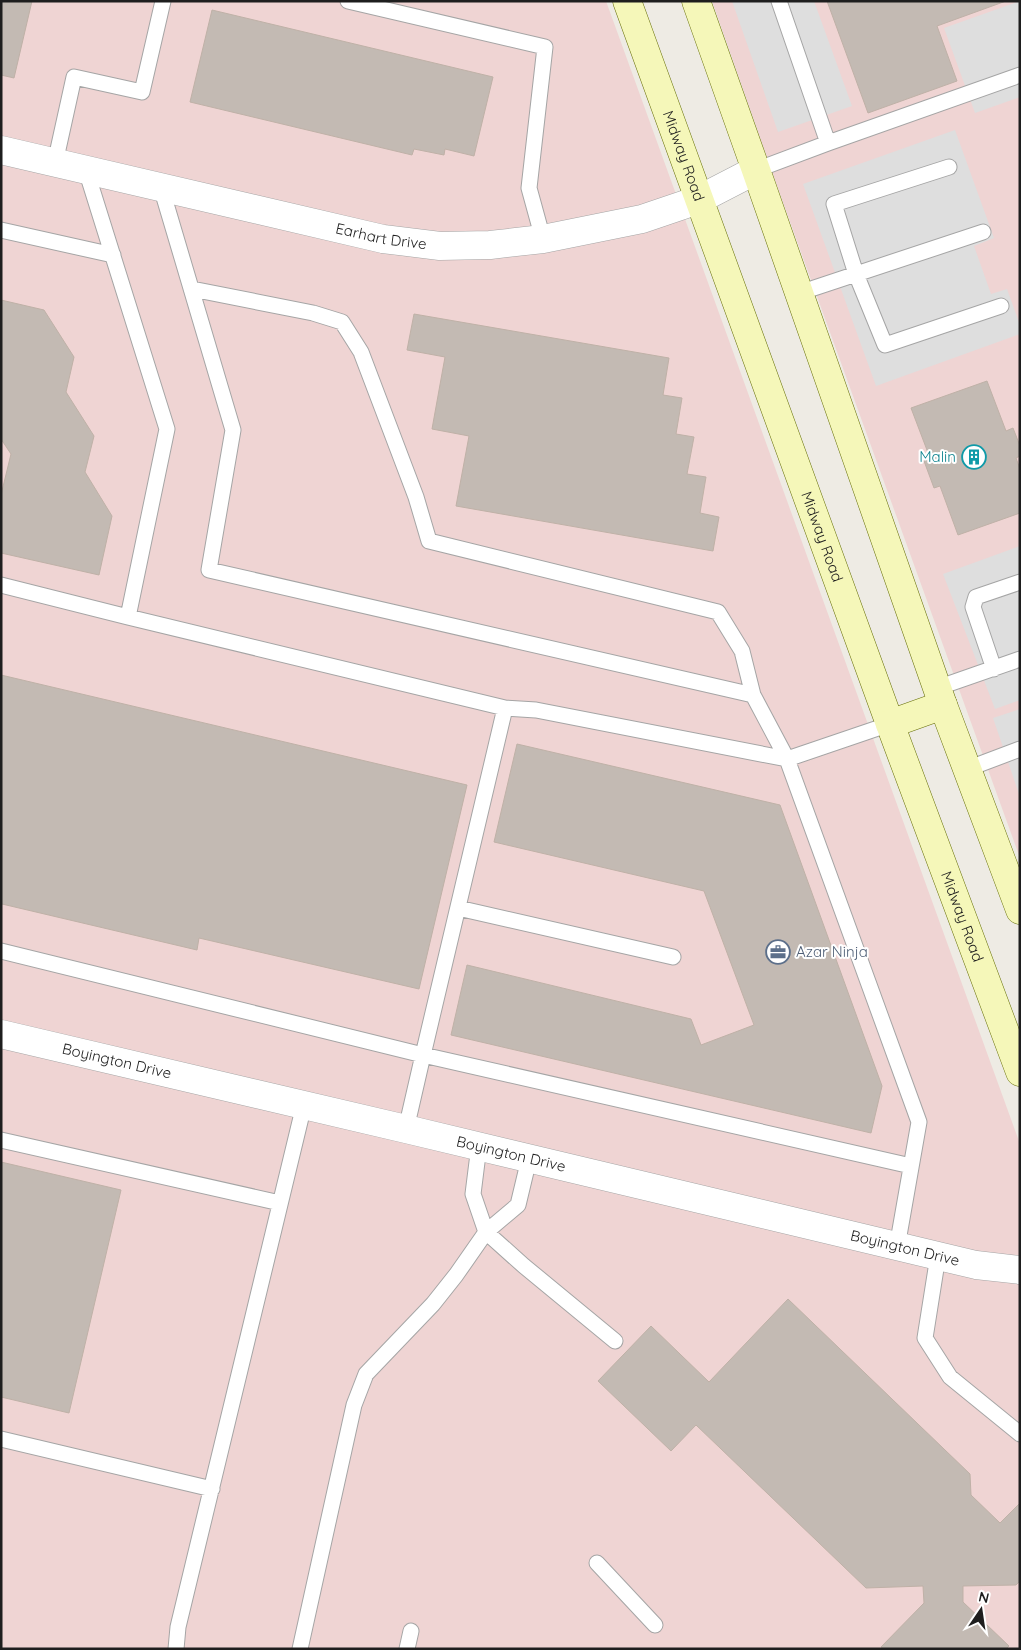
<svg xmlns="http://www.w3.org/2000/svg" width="1021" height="1650" viewBox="0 0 1021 1650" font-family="Quicksand,sans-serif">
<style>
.commercial{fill:#efd4d3}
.parking{fill:#dedede}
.building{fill:#c3bab3;stroke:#bfb1a7}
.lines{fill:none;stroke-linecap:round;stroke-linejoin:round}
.lane-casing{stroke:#a5a5a5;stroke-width:17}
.street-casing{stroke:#a5a5a5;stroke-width:29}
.secondary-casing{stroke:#677009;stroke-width:29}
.lane{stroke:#fff;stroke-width:15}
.street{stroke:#fff;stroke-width:28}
.secondary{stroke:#f5f7b9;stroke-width:28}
.labels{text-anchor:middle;stroke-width:4;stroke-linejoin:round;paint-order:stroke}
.street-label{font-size:15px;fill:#1e1e1e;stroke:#fff}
.culture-label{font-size:15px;fill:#0d838f;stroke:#fff;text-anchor:end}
.service-label{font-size:15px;fill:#4e5e75;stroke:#fff;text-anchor:start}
</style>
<rect width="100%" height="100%" fill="#eeebe4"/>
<path class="commercial" d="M1 1H606L1020 1144V1649H1Z
M712 1H1020V858L776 183Z"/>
<path class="parking" d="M732 1H814L852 106 778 132Z
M1020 1V97L975 113 944 28Z
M955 130 994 238 974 246 991 294 1007 289 1020 325V334L876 386 803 184Z
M1020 546V700L995 709 943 574Z
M1020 709V797L993 718Z"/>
<path class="building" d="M1 1H32L14 78 1 75Z
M827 1H1006L937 26 957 81 868 113Z
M212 10 493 77 474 156 445 149 444 155 414 149 412 155 190 102Z
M1 300 44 310 74 357 66 392 94 436 85 472 112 516 99 575 1 553V495L11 454 1 439Z
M414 314 669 358 663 395 682 398 676 434 694 437 687 474 706 477 700 513 719 517 713 551 456 506 469 436 432 429 445 357 407 350Z
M987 381 1006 431 1013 428 1020 446V456L1016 458 1020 469V513L958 535 940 486 934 488 924 461 930 458 911 408Z
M1 675 467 785 419 989 199 938 197 950 2 904 1 906Z
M517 744 780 805 882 1086 871 1133 451 1035 467 965 691 1019 701 1045 754 1025 704 891 494 842Z
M1 1162 121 1190 69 1413 1 1397Z
M788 1299 970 1474 971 1495 1000 1523 1020 1503V1581L1016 1585 963 1586V1602L1009 1646 1006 1649H884L881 1647 924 1603 923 1586 866 1588 696 1425 671 1451 598 1381 651 1326 709 1382Z"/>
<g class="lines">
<g class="lane-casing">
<path id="lane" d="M348 1 545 47 529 188 543 239
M779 1 828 143
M55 163 74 77 142 92 163 1
M949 167 834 204 856 274 885 345 1001 306
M86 170 167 429 128 617
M756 170 828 143 1020 75
M161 187 233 430 209 570 753 695 787 759
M1 230 113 255
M192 289 313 313 342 322 361 352 416 497 429 541 718 612 742 651 753 695
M799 293 983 232
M1 585 128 617 505 708 423 1055 1 951
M994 669 973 607 976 597 1020 582
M937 688 1020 659
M505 708 536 710 787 759
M890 724 787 759 919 1122 897 1247
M967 769 1020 749
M458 908 673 957
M406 1129 423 1055 911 1166
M1 1140 280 1203
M479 1146 473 1194 486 1232 524 1266 615 1341
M938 1256 925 1338 950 1377 1020 1434
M1 1439 212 1489
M597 1563 655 1625
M176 1649 178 1627 304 1105
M300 1649 354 1405 366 1374 433 1304 456 1275 486 1232 518 1205 529 1159
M407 1649 411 1631"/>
</g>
<g class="street-casing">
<g id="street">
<path id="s1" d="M1 150 383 239 440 246 490 245 543 239 642 219 698 200 756 170"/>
<path id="s2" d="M1 1034 406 1129 976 1265 1020 1270"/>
</g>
</g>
<g class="secondary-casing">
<g id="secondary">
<path id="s3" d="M627 1 890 724 1020 1072"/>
<path d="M696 1 756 170 943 705 1020 910"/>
<path d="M890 724 943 705"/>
</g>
</g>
<use href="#lane" class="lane"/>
<use href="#street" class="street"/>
<use href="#secondary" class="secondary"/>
</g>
<defs>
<g id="building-ring" transform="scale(1.25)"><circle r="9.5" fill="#fff" stroke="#0f9aa8" stroke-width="1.5"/><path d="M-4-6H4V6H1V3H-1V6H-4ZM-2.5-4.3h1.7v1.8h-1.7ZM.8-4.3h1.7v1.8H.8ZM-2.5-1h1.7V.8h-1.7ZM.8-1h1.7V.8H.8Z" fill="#0f9aa8"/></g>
<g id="office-ring" transform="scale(1.25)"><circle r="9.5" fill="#fff" stroke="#5c6f8a" stroke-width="1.5"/><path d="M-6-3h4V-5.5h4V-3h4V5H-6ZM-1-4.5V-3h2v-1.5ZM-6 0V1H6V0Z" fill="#5c6f8a"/></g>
</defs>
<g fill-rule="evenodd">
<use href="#building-ring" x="974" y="457"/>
<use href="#office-ring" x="778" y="952"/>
</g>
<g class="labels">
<g class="street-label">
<text dy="5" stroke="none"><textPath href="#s3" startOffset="165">Midway Road</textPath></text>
<text dy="5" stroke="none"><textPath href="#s1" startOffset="390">Earhart Drive</textPath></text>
<text dy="5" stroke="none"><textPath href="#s3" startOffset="570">Midway Road</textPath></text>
<text dy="5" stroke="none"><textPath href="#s3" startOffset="975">Midway Road</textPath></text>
<text dy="5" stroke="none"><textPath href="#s2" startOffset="119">Boyington Drive</textPath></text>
<text dy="5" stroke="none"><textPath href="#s2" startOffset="524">Boyington Drive</textPath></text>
<text dy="5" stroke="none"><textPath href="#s2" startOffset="929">Boyington Drive</textPath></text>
</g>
<g class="culture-label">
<text x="956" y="462">Malin</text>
</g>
<g class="service-label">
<text x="796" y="957">Azar Ninja</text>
</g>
</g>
<rect width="1021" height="1650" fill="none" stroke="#1e1e1e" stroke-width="5"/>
<g transform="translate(981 1610) rotate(13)" stroke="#ffffff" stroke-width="4" paint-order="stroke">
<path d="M0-4L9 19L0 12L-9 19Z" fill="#1e1e1e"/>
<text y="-8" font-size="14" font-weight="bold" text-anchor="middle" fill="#1e1e1e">N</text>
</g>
</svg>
